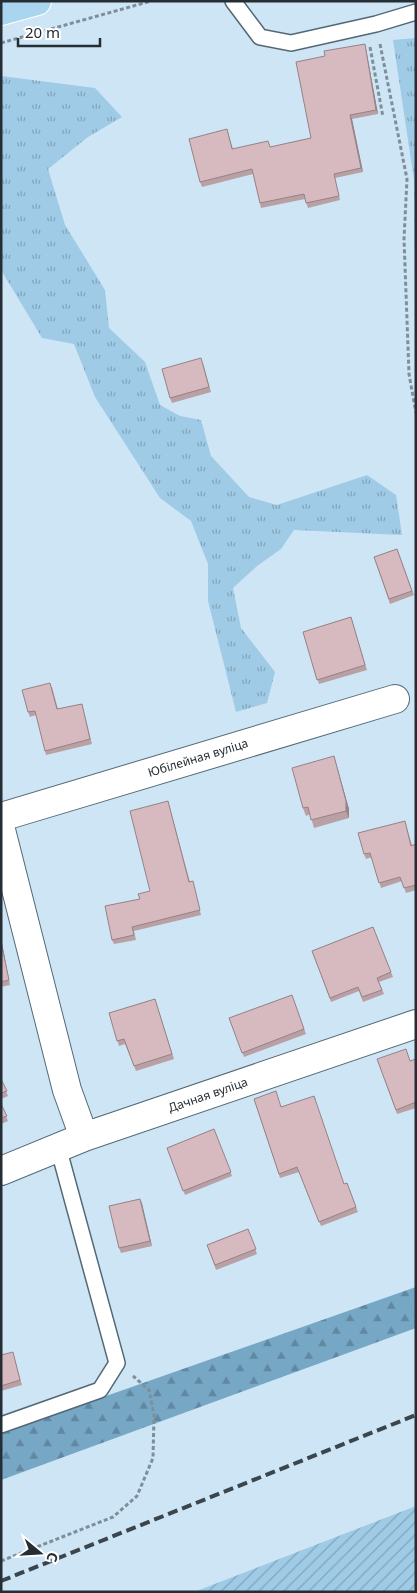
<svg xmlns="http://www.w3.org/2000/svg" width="417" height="1593" viewBox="0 0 417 1593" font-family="'Noto Sans',sans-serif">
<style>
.grass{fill:url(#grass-tufts)}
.forest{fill:url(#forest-firs)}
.garden{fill:url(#garden-furrows)}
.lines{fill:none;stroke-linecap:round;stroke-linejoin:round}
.service-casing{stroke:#536875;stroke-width:18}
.minor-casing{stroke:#536875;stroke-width:30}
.primary-casing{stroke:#fff;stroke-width:30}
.path{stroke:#7e8f9a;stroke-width:3;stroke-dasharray:4 2.5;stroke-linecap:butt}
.service{stroke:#fff;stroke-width:15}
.minor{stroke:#fff;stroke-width:28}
.primary{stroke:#aad5ef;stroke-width:28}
.rail{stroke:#3a454c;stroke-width:4;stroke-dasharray:10 5;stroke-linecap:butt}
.wall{fill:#b8a0a4}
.shaded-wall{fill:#968286}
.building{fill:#d6babf;stroke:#968286}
.labels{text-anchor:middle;stroke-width:4.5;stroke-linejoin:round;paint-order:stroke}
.street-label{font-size:12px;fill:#252e34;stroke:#fff}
</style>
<defs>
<pattern id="grass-tufts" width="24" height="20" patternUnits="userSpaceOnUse" patternTransform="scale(1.25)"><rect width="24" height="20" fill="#9fcbe6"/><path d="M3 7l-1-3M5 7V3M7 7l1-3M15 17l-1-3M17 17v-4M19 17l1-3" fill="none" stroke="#81a5bb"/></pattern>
<pattern id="forest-firs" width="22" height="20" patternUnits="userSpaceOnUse" patternTransform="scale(1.25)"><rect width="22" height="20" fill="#76a7c5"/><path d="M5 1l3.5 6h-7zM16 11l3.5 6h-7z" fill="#6188a1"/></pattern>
<pattern id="garden-furrows" width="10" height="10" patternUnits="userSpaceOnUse" patternTransform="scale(1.25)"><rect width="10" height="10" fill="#9fcbe6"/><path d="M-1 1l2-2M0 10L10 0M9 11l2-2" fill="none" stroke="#81a5bb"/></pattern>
</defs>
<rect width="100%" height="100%" fill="#cee5f5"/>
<path class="grass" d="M416 38V377L414 180 393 40Z
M1 76 95 88 122 117 88 137 48 169 65 225 105 290 109 328 145 362 160 405 180 416 201 420 211 456 249 497 277 505 367 475 396 495 402 535 294 530 281 549 257 566 233 588 241 628 275 672 267 703 236 712 208 601V564L191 521 160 498 95 397 74 344 42 338 1 270Z"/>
<path class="forest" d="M416 1287V1328L1 1480V1433Z"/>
<path class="garden" d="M416 1506V1592H194Z"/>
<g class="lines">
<g class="service-casing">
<path id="service" d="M233 1 260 37 291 43 376 24 416 12
M1 1425 100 1390 117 1363 58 1147"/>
</g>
<g class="minor-casing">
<path id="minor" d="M1 817 395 699
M1 830 67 1090 84 1137
M1 1171 84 1137 416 1024"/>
</g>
<g class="primary-casing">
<path id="primary" d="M1 11 37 1"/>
</g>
<path class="path" d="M1 43 151 1
M380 44 407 179 404 239 409 374 416 413
M370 47 383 117
M1 1561 113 1517 137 1496 153 1458 154 1415 149 1390 133 1376"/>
<use href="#service" class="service"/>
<use href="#minor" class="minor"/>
<use href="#primary" class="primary"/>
<path class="rail" d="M1 1581 416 1415"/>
</g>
<path class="wall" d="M365 44 366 49 378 114 352 119 363 172 335 178 340 200 308 208 305 199 261 208 253 174 202 187 200 182 227 129 233 149 270 147 311 138 325 56Z
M203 363 211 392 172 403 170 398Z
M397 549 414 595 390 604 374 557Z
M351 617 367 670 319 684 303 632Z
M52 687 58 709 82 704 92 744 46 755 36 715 30 717 28 712Z
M334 756 349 809V818L314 828 310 814 306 816 303 808Z
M168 801 190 882 193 881 194 886 201 915 134 931 136 940 114 944 112 940 150 891Z
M406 825 412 845 416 844V890L406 893 402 881 381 888 372 857 366 859 364 854Z
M373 927 393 977 379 982 384 994 363 1002 359 991 331 1002 312 951Z
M1 938 10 985 1 987Z
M292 995 306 1034 244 1057 229 1018Z
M155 999 174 1059 136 1071 125 1044 119 1046 109 1013Z
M377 1059 410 1061 416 1059V1108L397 1114Z
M1 1079 8 1096 1 1099Z
M254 1099 282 1107 344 1184 347 1183 358 1212 321 1226 299 1172 280 1178Z
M1 1104 8 1121 1 1124Z
M214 1129 232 1176 185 1195 167 1148Z
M140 1199 152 1246 121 1253 119 1248Z
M248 1229 257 1254 216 1270 207 1245Z
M1 1355 14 1357 22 1385 1 1391Z"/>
<path class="shaded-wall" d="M365 44 366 49 378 114 376 110Z
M350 115 352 119 363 172 361 168Z
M334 756 349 809V818L346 811Z
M1 938 10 985 9 980 1 942Z
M140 1199 142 1203 152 1246 150 1241Z"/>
<path class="building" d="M365 44 376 110 350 115 361 168 334 174 339 196 306 203 304 194 260 203 252 169 200 182 189 139 227 129 232 149 268 141 270 147 311 138 296 62 325 56 324 51Z
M201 358 209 387 170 398 162 369Z
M397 549 412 591 389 599 374 557Z
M351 617 365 665 317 680 303 632Z
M50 683 57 709 82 704 90 739 45 751 35 711 28 712 22 690Z
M334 756 346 801V811L311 820 308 807 303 808 292 768Z
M168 801 189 882 193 881 200 910 132 927 134 935 112 940 105 906 140 899 138 894 150 891 130 811Z
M405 821 411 846 416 844V885L404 888 400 877 379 883 370 853 364 854 358 833Z
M373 927 391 972 377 978 382 990 362 997 358 987 330 998 312 951Z
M1 942 9 980 1 982Z
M292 995 304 1029 242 1053 229 1018Z
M155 999 172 1054 134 1066 124 1039 117 1041 109 1013Z
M406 1049 410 1061 416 1059V1102L396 1110 377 1059Z
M1 1079 7 1091 1 1093Z
M276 1091 281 1107 314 1096 344 1184 347 1183 356 1207 319 1222 297 1167 279 1174 254 1099Z
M1 1104 7 1116 1 1118Z
M214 1129 231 1172 183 1191 167 1148Z
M140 1199 150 1241 119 1248 109 1206Z
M248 1229 256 1249 215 1265 207 1245Z
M13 1352 20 1380 1 1386V1355Z"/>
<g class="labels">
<g class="street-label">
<text transform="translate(198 758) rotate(-17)" y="4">Юбілейная вуліца</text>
<text transform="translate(208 1095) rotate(-19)" y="4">Дачная вуліца</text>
</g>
</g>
<rect width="417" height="1593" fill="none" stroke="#252e34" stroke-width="5"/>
<g transform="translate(40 1553) rotate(108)" stroke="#ffffff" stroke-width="4" paint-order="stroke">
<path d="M0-4L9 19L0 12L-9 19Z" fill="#252e34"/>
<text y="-8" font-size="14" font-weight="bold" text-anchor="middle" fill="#252e34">С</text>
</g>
<path d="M18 38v8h82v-8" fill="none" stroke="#252e34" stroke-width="2.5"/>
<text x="25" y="38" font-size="15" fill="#252e34" stroke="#ffffff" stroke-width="4" paint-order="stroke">20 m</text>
</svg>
